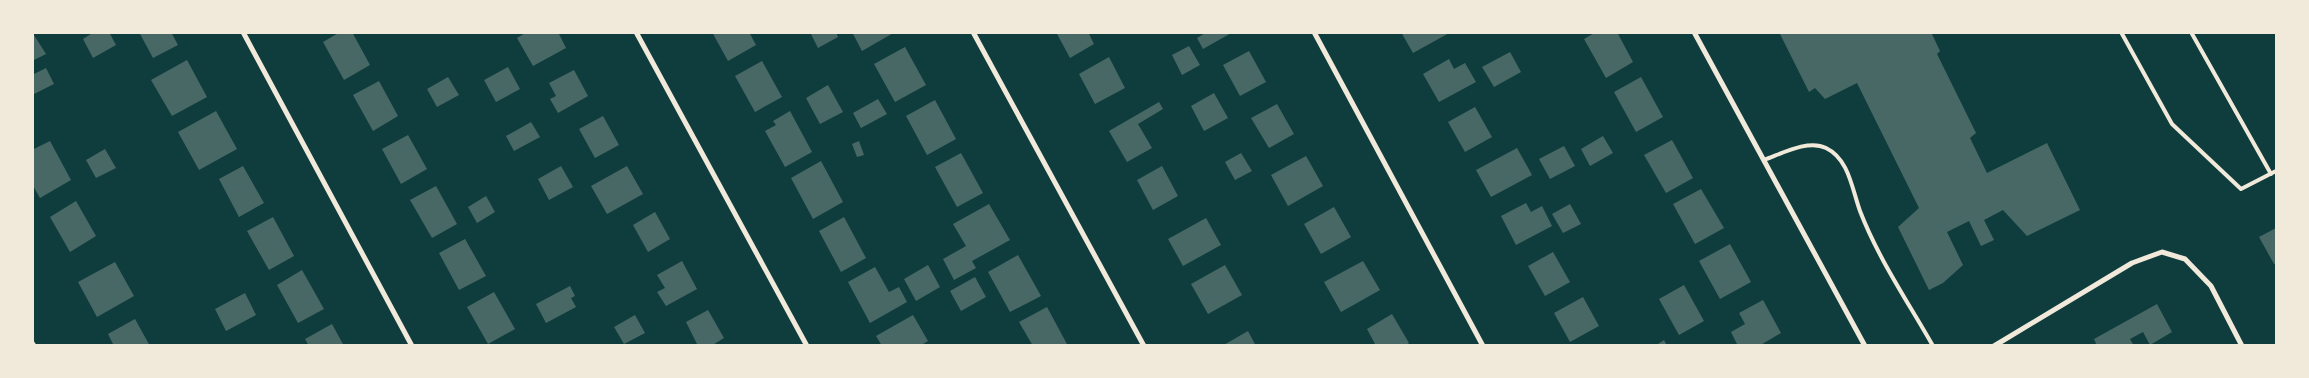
<svg xmlns="http://www.w3.org/2000/svg" width="2309" height="378" viewBox="0 0 2309 378" font-family="Poppins,sans-serif">
<style>
.building{fill:#486865}
.lines{fill:none;stroke-linecap:round;stroke-linejoin:round}
.service{stroke:#f1e9da;stroke-width:4}
.minor{stroke:#f1e9da;stroke-width:5}
</style>
<rect width="100%" height="100%" fill="#0f3d3e"/>
<path class="building" d="M32 32 46 54 32 61Z
M94 32H109L116 45 93 58 83 39Z
M139 32H171L178 45 153 58Z
M340 32H352L370 65 344 80 323 42Z
M527 32H558L566 48 533 66 517 38Z
M712 32H749L756 45 728 61Z
M810 32H836L838 37 818 48Z
M852 32H895L862 51Z
M1056 32H1088L1094 44 1070 58Z
M1207 32H1233L1203 49 1197 38Z
M1401 32H1451L1413 53Z
M1596 32H1617L1633 62 1606 78 1584 39Z
M1779 32H1931L1940 51 1937 54 1976 133 1970 138 1987 173 2047 143 2080 210 2027 236 2003 210 1984 220 1994 240 1981 246 1969 221 1947 232 1963 265 1943 283 1929 290 1898 227 1919 208 1857 83 1825 99 1815 88 1809 92Z
M1189 46 1200 65 1182 75 1172 55Z
M905 47 926 85 895 102 874 64Z
M1249 51 1266 82 1240 96 1223 65Z
M1510 52 1521 72 1494 87 1482 67Z
M1109 57 1125 88 1095 104 1079 74Z
M1449 59 1454 69 1465 63 1476 82 1439 102 1423 74Z
M187 60 207 97 172 116 151 80Z
M762 61 782 97 755 112 735 76Z
M508 67 520 89 496 102 484 80Z
M46 68 54 84 32 95V75Z
M574 70 588 96 558 113 550 99 556 96 549 83Z
M448 77 459 95 437 107 427 89Z
M1641 77 1663 117 1636 132 1614 92Z
M379 81 398 116 373 131 353 95Z
M828 85 843 112 820 124 806 98Z
M1214 93 1228 118 1204 131 1191 106Z
M878 99 887 114 861 128 853 113Z
M935 100 956 139 927 155 906 116Z
M1159 102 1163 109 1138 124 1152 148 1127 162 1109 131Z
M1277 104 1294 134 1269 148 1251 118Z
M1475 107 1492 137 1465 152 1448 122Z
M216 111 237 149 199 170 178 132Z
M790 111 812 152 785 167 765 131 776 125 773 121Z
M603 116 619 145 595 158 579 129Z
M531 122 540 137 514 151 506 136Z
M408 135 427 169 401 184 382 149Z
M1603 136 1613 153 1590 166 1581 149Z
M1672 140 1693 178 1666 193 1644 155Z
M50 141 71 180 40 198 32 184V150Z
M859 141 864 155 857 157 852 144Z
M1564 146 1575 166 1550 179 1539 159Z
M1517 148 1532 175 1491 197 1476 170Z
M105 149 116 168 96 178 86 160Z
M961 153 983 193 957 207 935 167Z
M1241 153 1252 171 1235 180 1225 162Z
M1306 156 1323 186 1288 206 1271 175Z
M821 161 843 202 813 219 791 178Z
M243 166 264 203 239 217 219 179Z
M561 166 573 187 549 200 538 179Z
M627 166 643 194 607 214 591 186Z
M1162 166 1178 196 1153 210 1137 180Z
M436 186 457 224 432 238 410 200Z
M1701 189 1724 228 1695 244 1673 204Z
M486 196 495 212 477 223 468 207Z
M76 201 96 236 70 252 50 217Z
M1526 203 1531 212 1542 206 1552 226 1516 245 1501 216Z
M989 204 1010 240 972 261 976 268 954 280 943 259 966 246 953 224Z
M1570 204 1581 224 1563 233 1552 214Z
M1334 207 1351 237 1321 254 1304 224Z
M655 212 670 239 648 252 633 225Z
M273 217 294 256 269 270 247 231Z
M844 217 866 258 841 272 819 231Z
M1206 218 1221 245 1183 266 1168 239Z
M2276 228V263L2274 264 2259 237Z
M465 239 486 276 459 290 439 253Z
M1730 244 1751 282 1720 299 1699 261Z
M1553 252 1570 282 1545 296 1528 266Z
M1018 255 1041 296 1010 312 988 272Z
M682 261 697 289 666 306 657 292 665 288 657 275Z
M1363 261 1380 290 1341 312 1324 282Z
M115 262 134 296 97 317 78 282Z
M928 265 940 287 916 301 904 279Z
M1225 265 1242 295 1208 314 1191 284Z
M875 267 889 292 899 287 907 302 870 323 848 282Z
M302 270 324 309 298 323 277 285Z
M975 277 986 297 961 311 950 291Z
M1684 285 1704 321 1679 335 1659 299Z
M570 286 575 296 571 298 576 307 546 323 536 304Z
M494 292 515 329 488 344 467 307Z
M245 293 256 315 226 331 215 309Z
M1583 297 1599 326 1570 342 1554 313Z
M1763 300 1781 333 1759 346H1738L1731 332 1745 324 1739 313Z
M2157 304 2172 332 2150 345 2143 332 2130 339 2134 346H2097L2094 339Z
M1047 307 1068 346H1033L1019 322Z
M708 310 724 338 711 346H698L686 322Z
M1392 314 1409 343 1405 346H1373L1375 344 1367 329Z
M635 315 645 333 624 344 614 327Z
M913 315 928 341 920 346H882L876 336Z
M135 319 150 346H114L108 334Z
M332 324 344 346H309L305 339Z
M1248 331 1256 346H1222Z
M1664 340 1667 346H1655Z"/>
<g class="lines">
<path class="service" d="M2121 32 2172 124 2241 189 2276 171
M2191 32 2271 174
M1764 160C1781 154 1808 139 1826 148 1849 159 1852 189 1860 211 1878 258 1908 302 1933 346"/>
<path class="minor" d="M243 32 412 346
M636 32 807 346
M973 32 1144 346
M1314 32 1483 346
M1694 32 1865 346
M32 343 34 346
M1994 346 2132 263 2162 252 2185 259 2211 286 2242 346"/>
</g>
<rect width="2309" height="378" fill="none" stroke="#f1e9da" stroke-width="68"/>
</svg>
